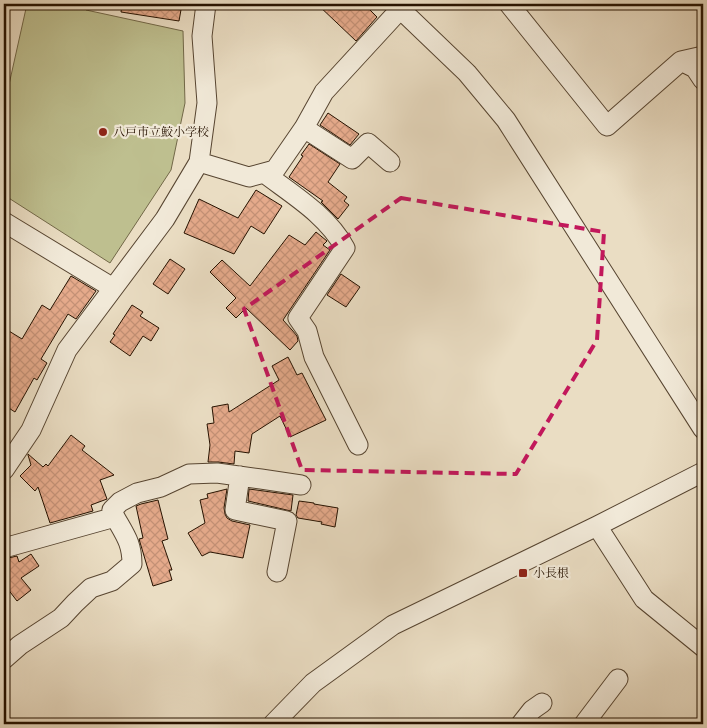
<svg xmlns="http://www.w3.org/2000/svg" width="707" height="728" viewBox="0 0 707 728" font-family="'Libre Caslon Text','Noto Serif JP',serif">
<style>
.grass{fill:#bebf8f;stroke:#726848}
.building{fill:url(#building-cross-hatch);stroke:#261200}
.lines{fill:none;stroke-linecap:round;stroke-linejoin:round}
.minor-casing{stroke:#574531;stroke-width:21}
.minor{stroke:#f1e9d8;stroke-width:19}
.marked{fill:none;stroke:#c2185b;stroke-width:4;stroke-dasharray:10 6;stroke-linejoin:round}
.poi-dot{fill:#8f2418;stroke:#f1e9d8;stroke-width:2}
.labels{text-anchor:middle;stroke-width:4.5;stroke-linejoin:round;paint-order:stroke}
.poi-label{font-size:12px;fill:#261200;stroke:#f1e9d8;text-anchor:start}
</style>
<defs>
<pattern id="building-cross-hatch" width="8" height="8" patternUnits="userSpaceOnUse" patternTransform="scale(1.25)"><rect width="8" height="8" fill="#e5aa8b"/><path d="M0 0l8 8M0 8l8-8" fill="none" stroke="#c49176"/></pattern>
</defs>
<rect width="100%" height="100%" fill="#eaddc3"/>
<filter id="stains"><feTurbulence type="fractalNoise" baseFrequency=".004" numOctaves="4"/><feColorMatrix values="0 0 0 0 .2 0 0 0 0 .09 0 0 0 0 .02 0 0 0 .5 -.17"/></filter>
<radialGradient id="worn" r=".72"><stop offset=".6" stop-color="#630" stop-opacity="0"/><stop offset="1" stop-color="#630" stop-opacity=".3"/></radialGradient>
<path class="grass" d="M27 4H86V10L183 31 185 103 171 170 110 263 4 195V107Z"/>
<path class="building" d="M122 4H182L179 21 121 12Z
M317 4H364L377 17 356 41Z
M328 113 359 134 350 145 320 125Z
M309 144 340 164 328 182 347 197 344 201 349 205 338 219 321 202 323 201 289 177 303 156 301 155Z
M256 190 282 206 264 234 251 226 234 254 184 233 199 199 238 218Z
M316 232 327 241 323 245 330 250 283 320 292 330 297 336 298 341 290 350 246 308 236 318 226 308 236 298 210 272 222 260 250 286 289 235 305 245Z
M170 259 185 269 168 294 153 284Z
M341 274 360 287 346 307 327 295Z
M71 276 96 291 76 319 68 314 41 359 47 363 37 380 34 378 15 412 4 405V379L10 369 4 366V328L22 339 42 305 50 310Z
M132 305 143 312 140 316 159 328 151 341 143 336 130 356 110 342 115 335 113 334Z
M288 357 297 375 302 373 326 420 290 437 280 416 252 434 249 453 235 451 234 464 218 462H208L210 445 207 424 214 423 212 407 228 404 229 412 279 380 272 366Z
M71 435 85 446 82 450 114 475 100 480 107 499 91 505 93 511 50 523 38 487 35 491 20 476 31 465 28 455V454L43 467 46 464 48 466Z
M227 489 224 508 225 514 227 518 232 521 250 525 243 558 210 552 202 556 188 533 205 523 200 500 208 498 207 494Z
M249 489 293 495 291 511 248 501Z
M158 500 168 539 162 541 172 570H169L172 580 153 586 139 539 143 538 136 506 141 504Z
M299 501 314 503V504L338 508 335 527 321 524 322 522 298 518 296 515Z
M31 554 39 566 21 578 31 590 17 601 4 584V559L17 556 19 562Z"/>
<g class="lines">
<g class="minor-casing">
<path id="minor" d="M395 4 467 73 506 120 703 429
M509 4 607 126 681 61 703 56
M681 61 695 68 703 80
M304 128 352 159 368 143 390 162
M199 162 249 177 275 170 304 128 324 92 405 4
M264 173C293 195 327 215 345 248L298 318 307 331 314 357 358 445
M4 222 113 288
M4 470 31 430 67 350 165 219 199 162 207 103 202 36 206 4
M240 476 235 510 287 521 277 572
M115 517 112 510 120 502 137 493 161 487 189 474 217 473 261 479 301 485
M597 526 644 599 703 647
M4 548 115 517C125 535 132 543 132 564L112 581 91 588 75 603 61 618 20 645 4 659
M273 724 313 683 393 625 597 526 703 472
M521 724 532 710 542 703
M584 724 618 679"/>
</g>
<use href="#minor" class="minor"/>
</g>
<path class="marked" d="M401 198 604 232 597 340 516 474 302 470 244 309Z"/>
<g class="poi-dot">
<circle cx="103" cy="132" r="5"/>
<rect x="518" y="568" width="10" height="10" rx="2.5"/>
</g>
<g class="labels">
<g class="poi-label">
<text x="113" y="136">八戸市立鮫小学校</text>
<text x="533" y="577">小長根</text>
</g>
</g>
<rect width="707" height="728" fill="none" stroke="#eaddc3" stroke-width="20"/>
<rect x="5" y="5" width="697" height="718" fill="none" stroke="#261200" stroke-width="2.5"/>
<rect x="10" y="10" width="687" height="708" fill="none" stroke="#261200"/>
<rect width="100%" height="100%" filter="url(#stains)"/>
<rect width="100%" height="100%" fill="url(#worn)"/>
</svg>
